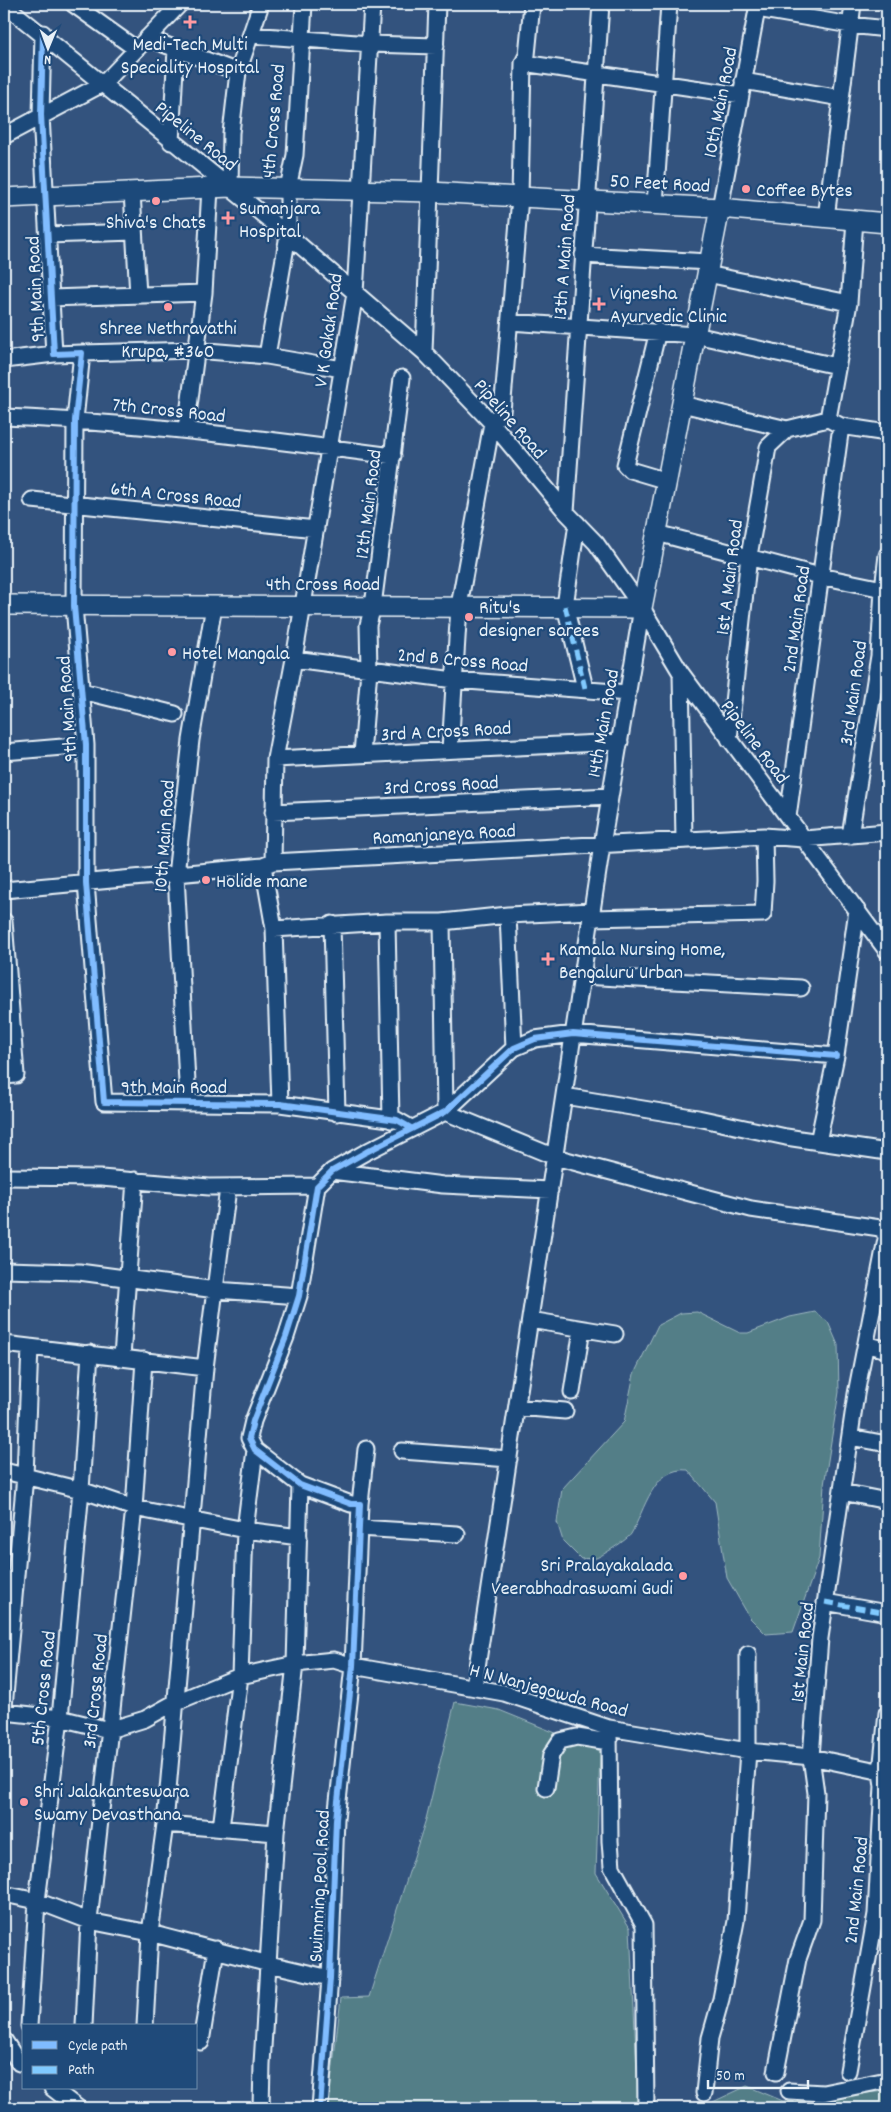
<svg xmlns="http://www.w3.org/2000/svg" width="891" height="2112" viewBox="0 0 891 2112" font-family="Dekko,sans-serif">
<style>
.green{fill:#537e87;stroke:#9eb8c0}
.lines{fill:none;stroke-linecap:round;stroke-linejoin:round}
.minor-casing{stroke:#e8f1f8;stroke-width:19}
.major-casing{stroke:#e8f1f8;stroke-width:22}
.minor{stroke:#1f4a7a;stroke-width:15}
.major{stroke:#1f4a7a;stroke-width:19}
.quiet{stroke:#80caff;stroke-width:5;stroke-dasharray:10 5;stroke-linecap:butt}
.cycleway-casing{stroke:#1f4a7a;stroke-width:9}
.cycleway{stroke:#80bcff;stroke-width:6}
.poi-dot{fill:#ff9aa2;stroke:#1f4a7a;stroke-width:2}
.labels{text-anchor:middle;stroke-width:4.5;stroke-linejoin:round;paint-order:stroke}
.poi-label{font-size:20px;fill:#e8f1f8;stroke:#1f4a7a;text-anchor:start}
.street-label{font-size:20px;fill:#e8f1f8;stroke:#1f4a7a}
</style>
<rect width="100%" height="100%" fill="#33537e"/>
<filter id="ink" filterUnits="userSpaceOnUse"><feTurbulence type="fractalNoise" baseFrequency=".02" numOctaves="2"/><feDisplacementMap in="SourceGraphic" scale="10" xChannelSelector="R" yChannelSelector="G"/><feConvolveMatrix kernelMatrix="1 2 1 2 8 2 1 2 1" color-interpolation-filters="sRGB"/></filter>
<g filter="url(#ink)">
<path class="green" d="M697 1312 740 1333H748L790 1317 815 1312 828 1322 838 1345 839 1392 824 1485 819 1558 793 1632 766 1634 750 1618 727 1578 715 1502 688 1470C653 1466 645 1510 631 1534 628 1539 602 1556 596 1558 592 1559 585 1558 581 1559L563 1541 557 1522 562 1489 624 1422 634 1374 658 1325 681 1313Z
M455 1702 499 1710 600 1751 596 1873 630 1928 638 2092 653 2108H328L341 1998 369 1997 426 1819Z
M747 2086 783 2101 887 2091V2108H700Z"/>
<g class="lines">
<g class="minor-casing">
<path id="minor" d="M4 4 288 235 424 352 492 423 566 512 596 543 642 608 681 673 887 951
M73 4 136 49
M757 9 850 25 887 29
M43 33 41 115 54 354 82 353 75 420 74 606 86 745V883L104 1102 280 1104 397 1120 411 1128
M251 35 370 44 436 46
M147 38 238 72
M523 63 741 95
M743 81 841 98
M4 136 104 83 180 4
M171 142 176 49
M230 187 231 133 238 72 261 4
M132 192 138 295
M655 204 669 4
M720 208 758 4
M826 218 853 4
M47 235 134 232
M583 255 709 262
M707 274 849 303
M50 298 204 293
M510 322 695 335 837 366
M658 331 625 465 630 470 667 481
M424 352 437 4
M82 353 196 350 267 356 342 369
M267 356 288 235V188L295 155 304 4
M4 360 54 354
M682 404 787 429 828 419 841 426 887 433
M4 417C135 422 264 439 393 456
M828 419 849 303 855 220
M186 429 204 293 210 188
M32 500 316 529
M566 512 601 4
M577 523 565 606 585 688
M657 533 820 576 883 589
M294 659 454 680 628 693
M681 673 684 840
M82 691 175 714
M729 739 749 556 765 465 768 447 787 429
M450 750 459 606 492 423 502 412 520 197 523 63 527 55 532 4
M4 752 86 745
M362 754 369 670 368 625 373 606 402 378
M275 759 620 742
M273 812 610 796
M788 817 841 426
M850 836 879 656 883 589 887 555
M273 862 275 759 294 659 355 293 372 4
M263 866 274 929 280 1104
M4 890 263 866 273 862 764 836 804 839 887 832
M508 915 514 1048
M591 918 763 914 765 881 764 836
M4 921 16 1075 4 1076
M387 922 391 1120
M442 922 445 1112 555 1157 690 1193 751 1209 880 1228 887 1236
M332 924 337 1113
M274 929 387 922H442L508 915 592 911
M582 976 801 988
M564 1096 698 1118 786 1137 887 1152
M188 1101 176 875 191 740 214 606
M818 1142 836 1056 857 910
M332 1171 443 1185 550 1190
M4 1177 101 1178 209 1187 317 1186
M4 1270 79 1272 216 1290 299 1296
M530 1320 615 1334
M4 1344 205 1368
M866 1344 887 1350
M122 1357 135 1180
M572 1392 582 1329
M517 1407 565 1411
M850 1437 887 1444
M255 1450 245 1530 299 1537
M402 1451 509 1459
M4 1471 81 1490 134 1508 245 1530 240 1676 221 1828
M842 1492 887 1501
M360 1504 366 1449
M359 1528 457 1534
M825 1602 887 1613
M474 1687 602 845 642 608
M4 1707 25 1476 30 1347
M4 1712 60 1718 109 1730 145 1719 174 1703 240 1676 295 1664 334 1660 353 1666 504 1693 609 1728 748 1751 811 1757 887 1773
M609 1728 610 1841 612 1867 644 1925 646 2108
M546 1788 551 1755 560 1741 577 1737 609 1742
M165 1824 276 1833
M4 1894 37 1901 89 1921 150 1933 269 1964 330 1978
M29 2026 37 1901 60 1718 81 1490 90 1353
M84 2026 89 1921 134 1508 144 1360
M145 2026 150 1933 165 1824 205 1368 228 1188
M4 2040 19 2063
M201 2042 216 1949
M848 2071 876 1914 883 1786 881 1772 887 1713
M776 2072 798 1959 812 1920 816 1793 811 1757 820 1638 856 1394 887 1234
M52 2088 78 2108
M789 2091 823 2093 887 2080
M704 2093 710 2038 721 1999 736 1921 748 1751V1654
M261 2108 262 2064 276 1833 295 1664 300 1485
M320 2108 330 1978 336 1819 353 1666 360 1504H351L300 1485 255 1450 249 1438 253 1421 286 1337 299 1296 317 1186 332 1171 366 1152 445 1112 514 1048 535 1039 573 1034 836 1056"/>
</g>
<g class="major-casing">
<path id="major" d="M4 198 230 187 430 192 720 208 887 223
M4 605 642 608 720 208"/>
</g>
<use href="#minor" class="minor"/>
<use href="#major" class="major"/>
<path class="quiet" d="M565 606 585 688
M825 1602 887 1613"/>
<g class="cycleway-casing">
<path id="cycleway" d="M43 33 41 115 54 354 82 353 75 420 74 606 86 745V883L104 1102 280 1104 397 1120 411 1128
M320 2108 330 1978 336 1819 353 1666 360 1504H351L300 1485 255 1450 249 1438 253 1421 286 1337 299 1296 317 1186 332 1171 366 1152 445 1112 514 1048 535 1039 573 1034 836 1056"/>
</g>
<use href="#cycleway" class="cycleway"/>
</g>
</g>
<g class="poi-dot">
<path d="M187.5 14.5h5v5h5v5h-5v5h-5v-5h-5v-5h5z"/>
<circle cx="746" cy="189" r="5"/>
<circle cx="156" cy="201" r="5"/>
<path d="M225.5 210.5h5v5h5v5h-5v5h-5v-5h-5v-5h5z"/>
<path d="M596.5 296.5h5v5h5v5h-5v5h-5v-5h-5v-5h5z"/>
<circle cx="168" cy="307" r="5"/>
<circle cx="469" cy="617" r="5"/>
<circle cx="172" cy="652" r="5"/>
<circle cx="206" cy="880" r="5"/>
<path d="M545.5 951.5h5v5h5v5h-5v5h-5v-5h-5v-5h5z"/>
<circle cx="683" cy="1576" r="5"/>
<circle cx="24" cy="1802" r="5"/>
</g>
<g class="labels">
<g class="poi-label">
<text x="190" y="50" text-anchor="middle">Medi-Tech Multi<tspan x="190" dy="23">Speciality Hospital</tspan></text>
<text x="756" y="196">Coffee Bytes</text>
<text x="239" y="214">Sumanjara<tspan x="239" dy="23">Hospital</tspan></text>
<text x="156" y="228" text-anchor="middle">Shiva's Chats</text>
<text x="610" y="299">Vignesha<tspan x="610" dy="23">Ayurvedic Clinic</tspan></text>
<text x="168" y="334" text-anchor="middle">Shree Nethravathi<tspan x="168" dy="23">Krupa, #360</tspan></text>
<text x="479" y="613">Ritu's<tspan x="479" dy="23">designer sarees</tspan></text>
<text x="182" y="659">Hotel Mangala</text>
<text x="216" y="887">Holide mane</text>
<text x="559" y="955">Kamala Nursing Home,<tspan x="559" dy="23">Bengaluru Urban</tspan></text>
<text x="673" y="1571" text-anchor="end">Sri Pralayakalada<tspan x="673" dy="23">Veerabhadraswami Gudi</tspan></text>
<text x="34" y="1797">Shri Jalakanteswara<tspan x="34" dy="23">Swamy Devasthana</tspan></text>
</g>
<g class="street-label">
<text transform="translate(719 102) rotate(-79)" y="7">10th Main Road</text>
<text transform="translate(272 121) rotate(-85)" y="7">4th Cross Road</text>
<text transform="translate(197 135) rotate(39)" y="7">Pipeline Road</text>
<text transform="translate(660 182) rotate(3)" y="7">50 Feet Road</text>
<text transform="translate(563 257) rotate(-86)" y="7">13th A Main Road</text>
<text transform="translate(34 289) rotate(-93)" y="7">9th Main Road</text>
<text transform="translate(327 330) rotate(-82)" y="7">V K Gokak Road</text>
<text transform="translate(169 409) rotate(6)" y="7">7th Cross Road</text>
<text transform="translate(511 418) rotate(49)" y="7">Pipeline Road</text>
<text transform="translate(176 494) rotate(6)" y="7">6th A Cross Road</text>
<text transform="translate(367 504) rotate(-83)" y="7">12th Main Road</text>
<text transform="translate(728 577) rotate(-83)" y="7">1st A Main Road</text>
<text x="323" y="590">4th Cross Road</text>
<text transform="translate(795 619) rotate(-82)" y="7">2nd Main Road</text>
<text transform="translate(463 659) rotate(5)" y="7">2nd B Cross Road</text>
<text transform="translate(852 693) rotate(-82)" y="7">3rd Main Road</text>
<text transform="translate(66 709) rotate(-94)" y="7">9th Main Road</text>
<text transform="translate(602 723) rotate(-80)" y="7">14th Main Road</text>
<text transform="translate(446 730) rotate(-3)" y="7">3rd A Cross Road</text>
<text transform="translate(756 741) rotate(53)" y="7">Pipeline Road</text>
<text transform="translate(441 784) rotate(-3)" y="7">3rd Cross Road</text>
<text transform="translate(444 833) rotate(-3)" y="7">Ramanjaneya Road</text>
<text transform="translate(163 836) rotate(-86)" y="7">10th Main Road</text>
<text x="174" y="1093">9th Main Road</text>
<text transform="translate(801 1652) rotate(-84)" y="7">1st Main Road</text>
<text transform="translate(42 1688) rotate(-84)" y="7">5th Cross Road</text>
<text transform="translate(549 1689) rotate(15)" y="7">H N Nanjegowda Road</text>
<text transform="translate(94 1691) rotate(-84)" y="7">3rd Cross Road</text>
<text transform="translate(318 1886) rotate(-87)" y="7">Swimming Pool Road</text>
<text transform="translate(855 1890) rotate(-84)" y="7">2nd Main Road</text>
</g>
</g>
<rect width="891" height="2112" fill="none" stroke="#1f4a7a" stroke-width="20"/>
<rect x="10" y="10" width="871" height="2092" fill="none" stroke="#e8f1f8" stroke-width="2" filter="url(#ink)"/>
<rect x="22" y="2024" width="175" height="65" fill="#1f4a7a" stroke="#6f8dac"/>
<rect x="32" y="2041" width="25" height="8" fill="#80bcff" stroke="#6f8dac"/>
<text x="68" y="2050" font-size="15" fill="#e8f1f8">Cycle path</text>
<rect x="32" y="2066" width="25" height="8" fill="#80caff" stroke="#6f8dac"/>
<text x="68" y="2074" font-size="15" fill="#e8f1f8">Path</text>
<g transform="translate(48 48) rotate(181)" stroke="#1f4a7a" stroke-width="4" paint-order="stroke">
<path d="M0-4L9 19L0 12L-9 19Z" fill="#e8f1f8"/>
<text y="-8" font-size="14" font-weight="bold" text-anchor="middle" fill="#e8f1f8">N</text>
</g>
<path d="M708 2080v8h100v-8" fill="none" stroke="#e8f1f8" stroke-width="2.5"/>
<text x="716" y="2080" font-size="15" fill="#e8f1f8" stroke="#1f4a7a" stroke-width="4" paint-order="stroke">50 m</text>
</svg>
